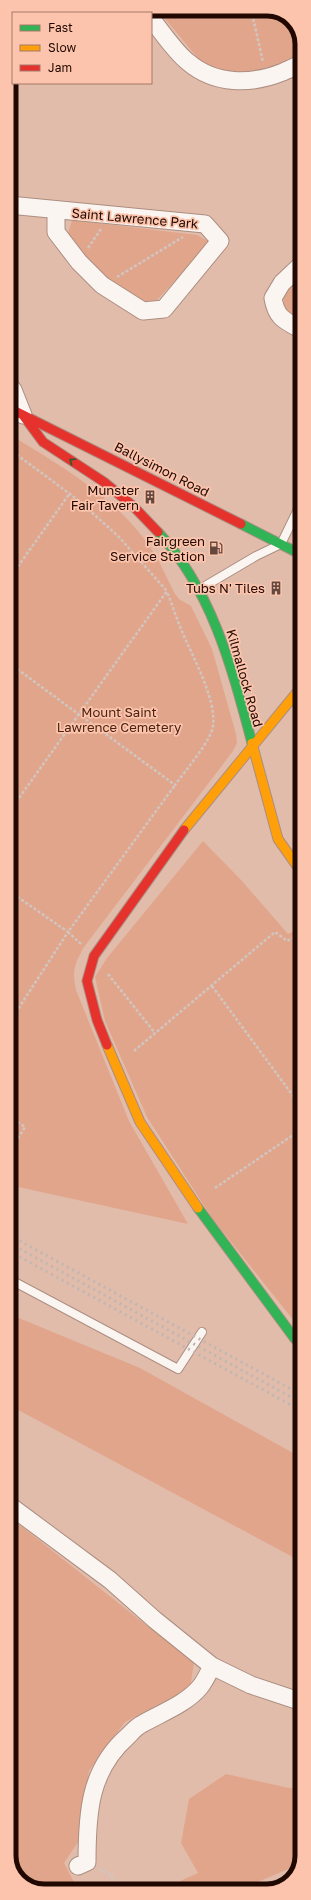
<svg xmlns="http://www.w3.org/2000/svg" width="311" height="1900" viewBox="0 0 311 1900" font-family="'Golos Text',sans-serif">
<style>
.green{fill:#e1a58b}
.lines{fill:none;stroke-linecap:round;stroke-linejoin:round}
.lane-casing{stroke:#ab8e81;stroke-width:10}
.street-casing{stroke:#ab8e81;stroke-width:19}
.fast-casing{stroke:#ab8e81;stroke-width:11}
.slow-casing{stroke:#ab8e81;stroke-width:11}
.jam-casing{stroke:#ab8e81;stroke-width:11}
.path{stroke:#d1c5c0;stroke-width:2.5;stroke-dasharray:3 2;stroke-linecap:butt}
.lane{stroke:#fbf5f2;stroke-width:8}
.street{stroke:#fbf5f2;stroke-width:17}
.fast{stroke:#30b455;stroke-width:9}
.slow{stroke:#ff9f0a;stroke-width:9}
.jam{stroke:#e5322d;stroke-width:9}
.rail{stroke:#c0b6b2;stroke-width:3;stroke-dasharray:2 4;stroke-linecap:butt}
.oneway{stroke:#285e2c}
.labels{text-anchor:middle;stroke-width:3.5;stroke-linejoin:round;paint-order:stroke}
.street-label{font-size:13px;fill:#210902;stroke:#fcc4ac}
.poi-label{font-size:13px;fill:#210902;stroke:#fcc4ac;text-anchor:end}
.park-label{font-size:13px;fill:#4b2310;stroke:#fcc4ac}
.rim{fill:none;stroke:#210902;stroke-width:5}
</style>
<rect width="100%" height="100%" fill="#e2bcab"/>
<path class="green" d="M157 9H271L292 19 302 40V51L299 54 262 73H232L201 62Z
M72 220 197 235 211 243 155 302 144 303 122 293 78 252 68 233Z
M302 277V314L299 319C273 304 284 292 302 277Z
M9 434C61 466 121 500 154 553 162 566 168 581 175 594L179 599 191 606 212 649 236 734 237 743 233 751 84 947C74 965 72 970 76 990L129 1121 188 1224 9 1185Z
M203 841 242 881 288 934 302 927V1331L212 1218 147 1117 105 1021 95 977 107 958Z
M9 1314 140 1368 302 1458V1562L9 1405Z
M9 1518 21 1526 194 1663 190 1688 125 1722 89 1771 80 1839 64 1863 74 1882 94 1883 111 1891H40L19 1881 9 1860Z
M226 1774 289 1788 302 1789V1856L298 1865 236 1891H158L198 1873 181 1843 189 1799Z"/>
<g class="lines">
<g class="lane-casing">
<path id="lane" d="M200 589 256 556 281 544 302 501
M9 1279 178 1369 202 1332"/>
</g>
<g class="street-casing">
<path id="street" d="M124 13 128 9
M151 18C160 30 176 53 188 62 215 85 251 85 283 72 289 69 296 67 302 62
M9 205 205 224 220 241 164 309 143 311 102 285 79 262 56 232V211
M302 264 282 283 273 298C276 318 285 321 302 330
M9 385 13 390 23 415
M9 1505 110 1580 155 1620 212 1666 251 1685 302 1702
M78 1866 87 1862C87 1814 89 1770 128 1736 132 1732 136 1727 142 1724 161 1713 186 1704 200 1687 205 1681 209 1672 212 1666"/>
</g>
<g class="fast-casing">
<path id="fast" d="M241 524 302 555
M158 532C212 590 232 668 252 743
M198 1208 295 1339"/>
</g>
<g class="slow-casing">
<path id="slow" d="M252 743 278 839 302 873
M184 830 302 686
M107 1045 140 1122 198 1208"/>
</g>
<g class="jam-casing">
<path id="jam" d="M9 408 241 524
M23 415 43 442 104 482 133 506 158 532
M107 1045 97 1020 87 981 94 956 184 830
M262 1891 293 1879"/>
</g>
<path class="path" d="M251 9 263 62
M88 248 101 229
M117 277 183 237
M9 454 12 451 78 500 118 536 167 591 9 812
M9 579 70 493
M9 663 175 785C185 771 211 741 213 726 217 699 191 654 181 629 176 617 172 604 167 592
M9 891 68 932 9 1023
M81 944 68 932 175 785
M108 974 155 1033
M212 986 302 1108
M134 1051 275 932 287 941 302 933
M9 1116 25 1127 9 1153
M215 1188 302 1129
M9 1529 17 1531
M99 1869 111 1875 117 1891"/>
<use href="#lane" class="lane"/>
<use href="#street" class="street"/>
<use href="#fast" class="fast"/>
<use href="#slow" class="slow"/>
<use href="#jam" class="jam"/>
<path class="rail" d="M9 1235 302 1395
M9 1243 302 1403
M9 1251 302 1411"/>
</g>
<defs><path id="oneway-chevron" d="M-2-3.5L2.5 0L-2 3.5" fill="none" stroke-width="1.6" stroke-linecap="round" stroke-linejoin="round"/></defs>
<use class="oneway" href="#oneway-chevron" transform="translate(72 461) rotate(-146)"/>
<defs>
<g id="building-bare" transform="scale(1.08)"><path d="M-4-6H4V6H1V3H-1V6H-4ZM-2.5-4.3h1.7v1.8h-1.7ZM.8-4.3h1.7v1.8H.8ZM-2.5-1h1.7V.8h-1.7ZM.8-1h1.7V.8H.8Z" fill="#65483d" stroke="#fcc4ac" stroke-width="2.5" paint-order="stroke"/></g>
<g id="fuel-bare" transform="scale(1.08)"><path d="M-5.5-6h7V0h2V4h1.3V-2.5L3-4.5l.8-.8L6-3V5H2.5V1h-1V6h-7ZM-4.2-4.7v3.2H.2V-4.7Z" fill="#65483d" stroke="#fcc4ac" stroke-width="2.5" paint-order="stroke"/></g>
</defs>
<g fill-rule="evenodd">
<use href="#building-bare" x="150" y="497"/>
<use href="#fuel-bare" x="216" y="548"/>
<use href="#building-bare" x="276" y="588"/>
</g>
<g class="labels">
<g class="street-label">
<text transform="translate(135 218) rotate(5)" y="5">Saint Lawrence Park</text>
<text transform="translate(162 469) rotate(27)" y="5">Ballysimon Road</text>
<text transform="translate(245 678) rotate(74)" y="5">Kilmallock Road</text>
</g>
<g class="poi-label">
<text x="139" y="495">Munster<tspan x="139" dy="15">Fair Tavern</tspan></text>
<text x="205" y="546">Fairgreen<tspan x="205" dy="15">Service Station</tspan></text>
<text x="265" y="593">Tubs N' Tiles</text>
</g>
<g class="park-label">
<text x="119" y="717">Mount Saint<tspan x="119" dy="15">Lawrence Cemetery</tspan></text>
</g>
</g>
<path d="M0 0H311V1900H0ZM44 16H267A28 28 0 0 1 295 44V1856A28 28 0 0 1 267 1884H44A28 28 0 0 1 16 1856V44A28 28 0 0 1 44 16Z" fill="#fcc4ac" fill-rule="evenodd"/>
<path class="rim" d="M44 16H267A28 28 0 0 1 295 44V1856A28 28 0 0 1 267 1884H44A28 28 0 0 1 16 1856V44A28 28 0 0 1 44 16Z"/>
<rect x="12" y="12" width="140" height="72" fill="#fcc4ac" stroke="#a47968"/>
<rect x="20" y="25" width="20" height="6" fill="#30b455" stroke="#a47968"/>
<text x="48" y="32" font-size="12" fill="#210902">Fast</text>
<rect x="20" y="45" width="20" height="6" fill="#ff9f0a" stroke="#a47968"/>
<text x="48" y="52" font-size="12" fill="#210902">Slow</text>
<rect x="20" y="65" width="20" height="6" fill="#e5322d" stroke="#a47968"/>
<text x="48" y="72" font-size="12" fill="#210902">Jam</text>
</svg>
